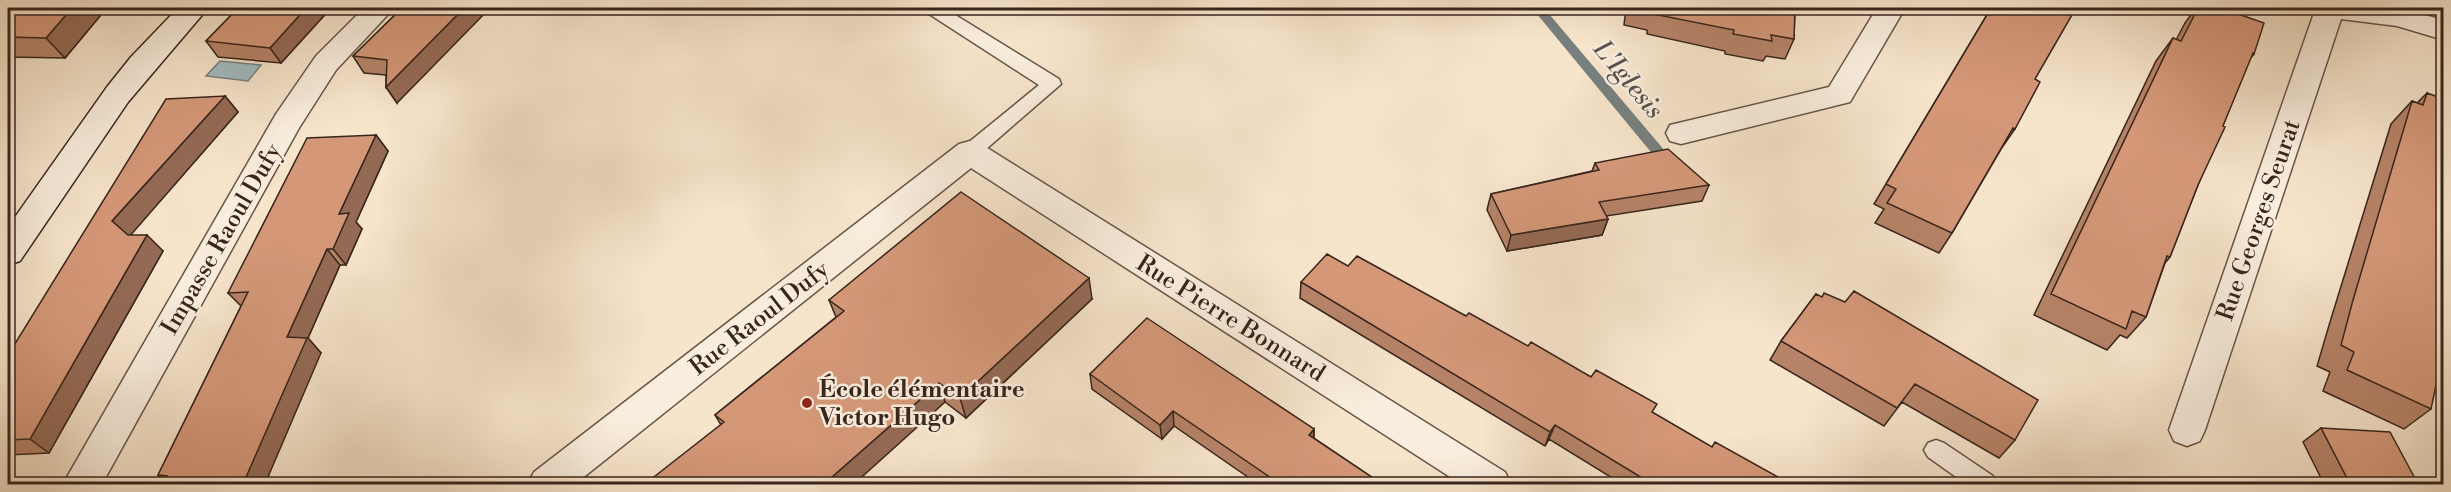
<svg xmlns="http://www.w3.org/2000/svg" width="2451" height="492" viewBox="0 0 2451 492" font-family="'Libre Bodoni',serif">
<style>
.water{fill:#a1bcc1;stroke:#77807f;stroke-width:1.5}
.lines{fill:none;stroke-linecap:round;stroke-linejoin:round}
.stream{fill:#77807f;fill-rule:evenodd}
.lane-casing{stroke:#685548;stroke-width:3}
.street-casing{stroke:#685548;stroke-width:3}
.secondary-casing{stroke:#38251c;stroke-width:3}
.lane{fill:#f9eddd;fill-rule:evenodd}
.street{fill:#f9eddd;fill-rule:evenodd}
.secondary{fill:#f9eddd;fill-rule:evenodd}
.wall{fill:#b68368;stroke:#38251c;stroke-width:1.5}
.shaded-wall{fill:#946a55;stroke:#38251c;stroke-width:1.5}
.building{fill:#d49879;stroke:#38251c;stroke-width:1.5}
.poi-dot{fill:#8f2418;stroke:#f9eddd;stroke-width:2}
.labels{text-anchor:middle;stroke-width:5;stroke-linejoin:round;paint-order:stroke}
.street-label{font-size:24px;fill:#38251c;stroke:#f9eddd}
.poi-label{font-size:24px;font-weight:bold;fill:#38251c;stroke:#f9eddd;text-anchor:start}
.water-label{font-size:26px;font-style:italic;fill:#58524e;stroke:#f9eddd}
</style>
<rect width="100%" height="100%" fill="#f6e4cb"/>
<filter id="stains"><feTurbulence type="fractalNoise" baseFrequency=".00333" numOctaves="4"/><feColorMatrix values="0 0 0 0 .2 0 0 0 0 .09 0 0 0 0 .02 0 0 0 .5 -.17"/></filter>
<radialGradient id="worn" r=".72"><stop offset=".6" stop-color="#630" stop-opacity="0"/><stop offset="1" stop-color="#630" stop-opacity=".3"/></radialGradient>
<path class="water" d="M220 61 261 65 248 81 206 76Z"/>
<g class="lines">
<path class="stream" d="M1532 8H1544L1665 151 1666 154 1665 157H1655Z"/>
<g class="lane-casing">
<path id="lane" d="M923 8H944L1059 79 1061 84 977 157 970 159 963 157 960 152 963 147 1039 85 926 12Z
M1936 440 1944 443 1993 476 1997 484H1966L1928 457 1924 450 1928 443Z"/>
</g>
<g class="street-casing">
<path id="street" d="M364 8H394L336 70 299 128 102 484H63L276 114 316 56Z
M1877 8H1905L1850 102 1681 144 1670 141 1666 133 1670 125 1829 87Z
M2311 8H2397L2444 20V40L2397 26 2341 19 2205 430 2200 441 2187 446 2174 441 2169 430 2314 13Z
M970 141 981 144 1505 472 1511 484H1461L971 168 575 484H528L534 472 959 144Z"/>
</g>
<g class="secondary-casing">
<path id="secondary" d="M178 8H208L128 102 20 261 8 265V227L107 87 131 57Z"/>
</g>
<use href="#lane" class="lane"/>
<use href="#street" class="street"/>
<use href="#secondary" class="secondary"/>
</g>
<path class="wall" d="M8 8 100 16 65 58 8 57Z
M238 8H331L281 63 218 57 206 41Z
M402 8 397 103 386 87V75L364 73 353 56Z
M1626 8H1795L1794 39 1785 59 1766 56 1763 61 1725 54V51L1647 34V30L1624 25Z
M1991 8 2035 79 2015 129 2001 149 1952 233 1939 253 1875 223 1884 209 1874 204Z
M2196 8H2221L2254 54 2250 59 2198 185 2170 257 2165 263 2146 317 2127 338 2120 335 2107 350 2034 315 2156 61 2173 38 2176 40 2185 23Z
M2427 93 2431 409 2404 429 2323 391 2330 372 2317 366 2330 322 2391 124 2412 101 2417 103Z
M225 96 238 112 130 235 163 251 49 453 8 455V355Z
M376 135 388 151 356 222 362 229 346 265H340L308 338 321 353 165 481 158 475 241 306 228 293Z
M1595 163 1709 185 1702 201 1606 216 1608 219 1602 235 1507 251 1487 210 1491 194 1592 171Z
M1348 266 1466 316 1591 377 1653 413 1774 484H1622L1549 439 1545 446 1300 298 1301 282Z
M1816 294 2015 440 1999 458 1902 402 1884 426 1770 360 1781 341Z
M1092 299 966 418 945 402 721 425 715 415 836 317 829 300Z
M1090 374 1314 429V438L1382 484H1258L1174 426 1162 439 1092 389Z
M2321 428 2418 484H2324L2303 442Z"/>
<path class="shaded-wall" d="M72 8H100V16L65 58 46 38Z
M306 8H331L281 63 270 48Z
M464 8H490L397 103 386 87Z
M225 96 238 112 129 237 112 221Z
M376 135 388 151 356 222 362 229 346 265 333 249 339 214Z
M1608 219 1602 235 1507 251 1511 235Z
M147 235 163 251 49 453 30 439Z
M327 249 340 265 308 338 321 353 265 484H243L287 337Z
M1089 278 1092 299 966 418 960 398Z
M939 383 945 402 854 484H824Z
M1173 411 1174 426 1162 439 1160 425Z
M1555 425 1549 439 1545 446 1550 432Z
M1314 429 1313 443 1309 435Z"/>
<path class="building" d="M8 8H72L46 38 8 37Z
M238 8H306L270 48 206 41Z
M402 8H464L386 87 387 60 353 56Z
M1646 8H1795L1794 39 1771 35 1772 41 1733 34 1734 30 1653 14 1654 9Z
M1991 8H2076L2035 79 2040 82 2015 129 2013 128 1952 233 1887 203 1896 189 1886 184Z
M2198 8H2221L2264 23 2254 54 2253 53 2223 126 2225 127 2198 185 2170 257 2167 256 2146 317 2132 311 2126 329 2051 294 2173 38 2181 41Z
M2427 93 2444 99V348L2431 409 2347 370 2354 352 2341 345 2353 300 2412 101 2423 105Z
M225 96 112 221 128 235H147L30 439 8 440V355L166 99Z
M376 135 339 214 349 213 333 249H327L287 337 307 338 243 484H163L167 476 158 475 248 292 228 293 307 138Z
M1668 149 1709 185 1599 202 1608 219 1511 235 1491 194 1599 170 1595 163Z
M961 192 1089 278 960 398 939 383 824 484H645L724 422 715 415 844 311 829 300Z
M1327 254 1348 266 1357 256 1466 316 1469 313 1528 346 1531 342 1591 377 1596 370 1657 404 1652 412 1712 447 1715 442 1778 477 1774 484H1652L1555 425 1550 432 1301 282Z
M1854 291 2038 400 2015 440 1915 384 1897 408 1781 341 1816 294 1822 297 1824 293 1845 302Z
M1147 318 1314 429 1309 435 1382 484H1266L1271 478 1173 411 1160 425 1090 374Z
M2321 428 2390 432 2418 484H2374L2349 482Z"/>
<circle class="poi-dot" cx="807" cy="403" r="6"/>
<g class="labels">
<g class="street-label">
<text transform="translate(2258 220) rotate(-71)" y="8">Rue Georges Seurat</text>
<text transform="translate(221 239) rotate(-60)" y="8">Impasse Raoul Dufy</text>
<text transform="translate(759 318) rotate(-38)" y="8">Rue Raoul Dufy</text>
<text transform="translate(1231 318) rotate(32)" y="8">Rue Pierre Bonnard</text>
</g>
<g class="poi-label">
<text x="819" y="397">École élémentaire<tspan x="819" dy="28">Victor Hugo</tspan></text>
</g>
<g class="water-label">
<text transform="translate(1629 79) rotate(50)" y="9">L'Iglesis</text>
</g>
</g>
<rect width="2451" height="492" fill="none" stroke="#f6e4cb" stroke-width="30"/>
<rect x="9" y="9" width="2433" height="474" fill="none" stroke="#38251c" stroke-width="3"/>
<rect x="15" y="15" width="2421" height="462" fill="none" stroke="#38251c" stroke-width="1.5"/>
<rect width="100%" height="100%" filter="url(#stains)"/>
<rect width="100%" height="100%" fill="url(#worn)"/>
</svg>
